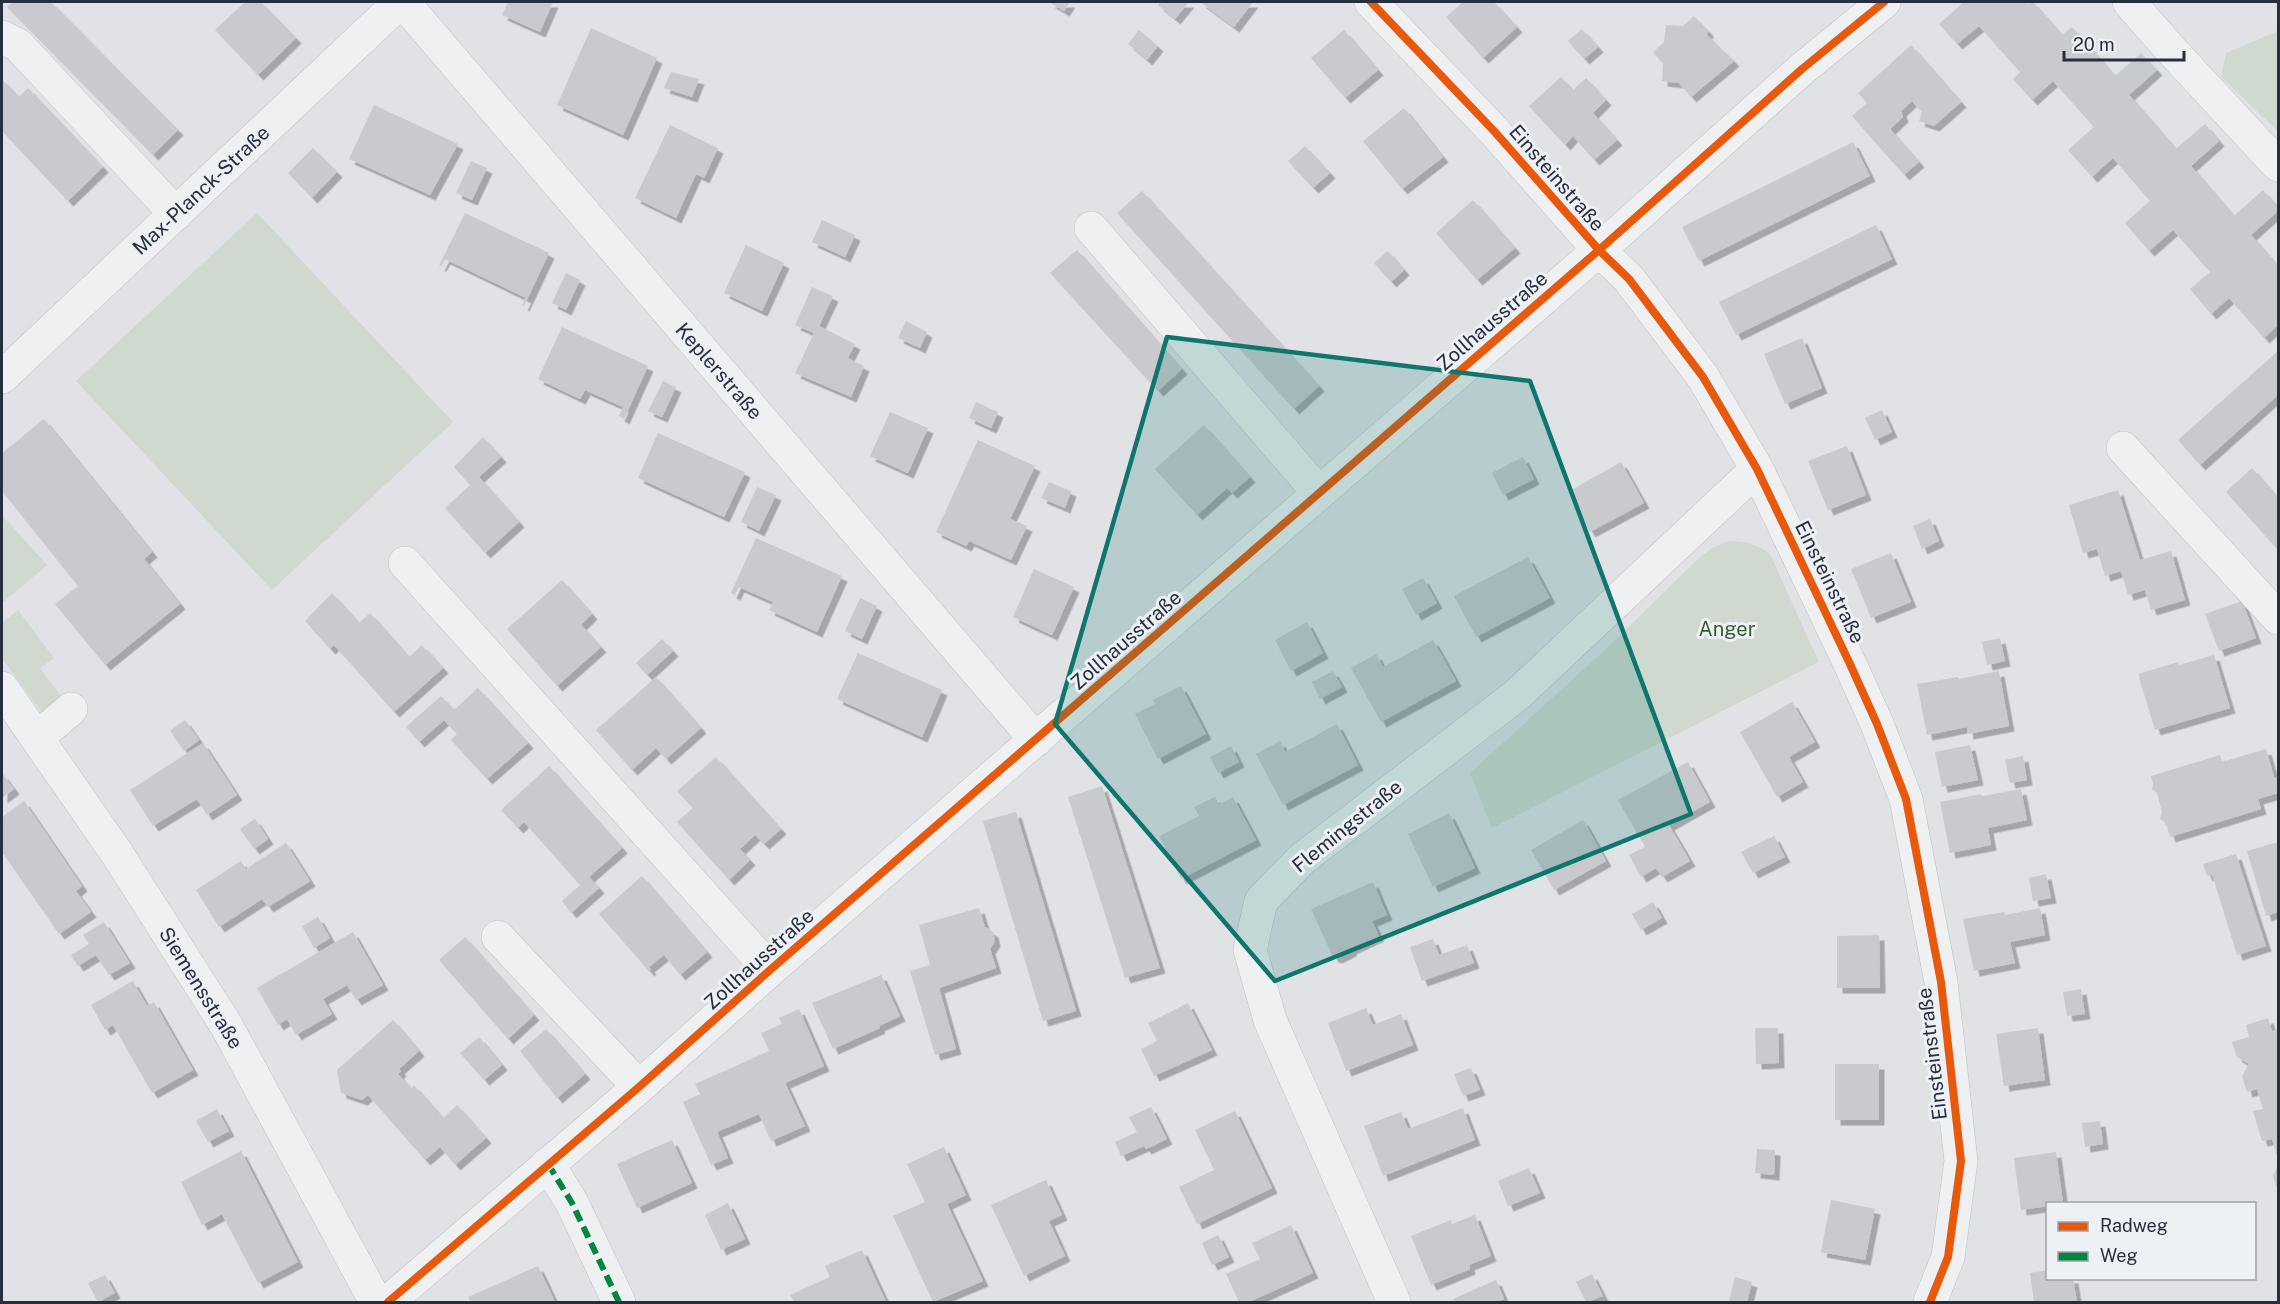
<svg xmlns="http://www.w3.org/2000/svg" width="2280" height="1304" viewBox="0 0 2280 1304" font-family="'Public Sans',sans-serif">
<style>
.green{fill:#d0d9d0}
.building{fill:#c8cace;filter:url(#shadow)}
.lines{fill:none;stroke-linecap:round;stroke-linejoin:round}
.minor-casing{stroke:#bec0c4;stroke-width:34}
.minor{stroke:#eff0f2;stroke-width:33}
.quiet{stroke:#00873e;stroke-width:6;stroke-dasharray:12 6;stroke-linecap:butt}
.cycleway-casing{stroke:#edf0f5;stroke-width:11}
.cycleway{stroke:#e8590c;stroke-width:8}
.marked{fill:#0f766e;fill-opacity:0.2;stroke:#0f766e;stroke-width:4.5;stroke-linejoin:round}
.labels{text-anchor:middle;stroke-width:6;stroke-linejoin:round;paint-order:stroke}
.street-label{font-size:20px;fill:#262e3f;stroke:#edf0f5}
.park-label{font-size:20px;fill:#395b33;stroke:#edf0f5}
</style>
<defs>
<filter id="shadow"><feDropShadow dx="5.5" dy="5.5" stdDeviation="0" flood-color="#0004"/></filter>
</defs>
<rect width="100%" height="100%" fill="#e0e2e6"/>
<path class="green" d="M2278 31V131L2221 77 2226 53Z
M257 213 453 422 272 590 76 381Z
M2 515 47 565 2 603Z
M1729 541C1746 541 1756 544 1770 554L1819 662 1492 828 1470 773 1607 648 1701 556 1714 547Z
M18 610 54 658 40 668 66 703 45 717 2 658V623Z"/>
<path class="building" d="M13 2H51L178 130 153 155 7 7Z
M245 2H261L296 38 258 75 215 30Z
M508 2H553L540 32 502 15Z
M1049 2H1070L1064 11Z
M1160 2H1189L1175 19 1158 5Z
M1200 2H1253L1234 27Z
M1463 2H1494L1517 27 1483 58 1446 17Z
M1964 2H2025L2028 4 2033 2 2062 35 2072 27 2115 76 2141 53 2157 70 2129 95 2176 149 2205 124 2219 141 2191 166 2234 216 2263 190 2278 208V211L2251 235 2278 266V325L2264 338 2229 298 2211 314 2190 289 2210 272 2173 230 2149 251 2125 223 2150 201 2113 158 2092 177 2068 150 2094 127 2053 81 2032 100 2013 79 2020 72 1979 26 1957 44 1939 24Z
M1694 16 1709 32 1706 34 1734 61 1691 97 1679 83 1662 81 1663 64 1653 52 1664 42 1666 25 1683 26Z
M591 28 657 58 623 135 557 105Z
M1582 29 1598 47 1584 59 1568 41Z
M1139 30 1158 46 1147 60 1128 44Z
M1344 30 1378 70 1345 98 1311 58Z
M1911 45 1961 102 1934 126 1919 121 1922 112 1912 101 1901 111 1903 117 1890 129 1919 162 1904 175 1852 116 1867 103 1858 93Z
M671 72 699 79 692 97 664 88Z
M1561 77 1573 90 1586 78 1606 100 1593 113 1617 140 1594 160 1573 136 1565 145 1529 106Z
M2 79 19 97 28 88 103 167 68 201 2 131Z
M374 105 458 144 430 195 349 159Z
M1404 108 1443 157 1402 189 1363 141Z
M670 125 718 148 704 178 696 174 676 218 635 198Z
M1853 142 1870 176 1699 261 1682 227Z
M1305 146 1330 173 1313 188 1288 161Z
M313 148 337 172 312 198 288 173Z
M471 161 487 168 472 200 456 193Z
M1142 191 1319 386 1294 409 1117 213Z
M1473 200 1515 248 1477 280 1436 233Z
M465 213 549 253 524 306 522 305 526 298 445 259 441 266H439Z
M822 220 855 235 845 257 812 242Z
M1876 225 1892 259 1736 335 1719 302Z
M746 245 784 263 762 311 724 293Z
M1077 250 1182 369 1158 391 1050 273Z
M1388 251 1404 270 1391 282 1374 263Z
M566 273 580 280 566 310 552 303Z
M812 287 833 296 819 326 855 344 848 358 864 366 851 397 795 373 814 333 795 325Z
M906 321 927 332 920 348 898 338Z
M562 327 648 366 624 419 619 416 623 407 585 390 580 399 538 379Z
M1802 338 1822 388 1785 404 1764 354Z
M2278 351V395L2200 465 2178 440Z
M663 381 676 387 662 417 648 411Z
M976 402 998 412 991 428 969 418Z
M1882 410 1892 432 1875 440 1865 418Z
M890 412 928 428 908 473 870 456Z
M44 419 152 552 144 559 180 604 105 665 55 604 78 586 2 491V453Z
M1204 425 1250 477 1232 493 1227 488 1197 515 1155 469Z
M658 433 745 472 724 517 638 478Z
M483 437 501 457 479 477 519 522 485 553 445 508 470 485 454 467Z
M978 440 1035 466 1010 519 1027 526 1011 560 969 541 966 546 936 532Z
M1847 446 1866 495 1828 510 1808 461Z
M1523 457 1534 479 1503 495 1492 473Z
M1621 462 1644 503 1590 532 1568 492Z
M2252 468 2278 498V550L2226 492Z
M1049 482 1071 491 1065 508 1041 498Z
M757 487 776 495 759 531 741 522Z
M2118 490 2140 560 2171 551 2185 600 2151 610 2145 590 2128 595 2121 571 2105 576 2097 549 2083 553 2069 505Z
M1930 519 1939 541 1922 549 1913 526Z
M756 538 842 576 817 632 769 610 773 602 739 587 735 595 731 593Z
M1891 553 1911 602 1871 618 1851 569Z
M1528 557 1550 598 1476 637 1454 596Z
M1034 569 1074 587 1052 635 1013 617Z
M1423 578 1437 603 1416 615 1402 589Z
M562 580 592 614 581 625 601 647 557 686 507 629Z
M332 593 359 623 370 613 409 657 422 645 443 668 394 712 334 645 330 649 305 621Z
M860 598 877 606 862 639 845 631Z
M2242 601 2256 638 2219 651 2205 614Z
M1307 622 1323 653 1291 671 1275 640Z
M2000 638 2005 661 1987 665 1982 642Z
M662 639 673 651 647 675 636 663Z
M1433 640 1456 681 1381 722 1351 668 1376 654 1383 667Z
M858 653 942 690 922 737 837 699Z
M2214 655 2230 708 2155 730 2138 674 2178 662 2179 665Z
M1333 671 1342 687 1320 699 1312 682Z
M1999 671 2009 726 1968 734 1967 727 1927 735 1917 684 1958 677 1959 679Z
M656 677 701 728 666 759 656 748 632 770 596 730Z
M1181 686 1206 734 1158 759 1135 714 1155 704 1153 700Z
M478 688 528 743 487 779 451 740 457 734 444 720 419 742 406 727 441 696 454 710Z
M1792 702 1815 742 1789 757 1803 782 1777 797 1740 732Z
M185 720 199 740 184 751 170 731Z
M1337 724 1358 765 1283 805 1256 754 1280 741 1285 752Z
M203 743 237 795 207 815 197 799 153 826 130 790Z
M1970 745 1978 780 1942 787 1935 752Z
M1231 746 1239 762 1218 773 1210 757Z
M2266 749 2274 777 2278 779V793L2258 799 2261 809 2170 837 2166 823 2160 819 2162 812 2157 793 2152 789 2153 784 2151 776 2220 755 2222 762Z
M2023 756 2027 780 2010 783 2005 760Z
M716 757 781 829 764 844 755 835 740 849 750 860 729 880 677 822 693 808 677 791Z
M1688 762 1710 802 1669 825 1690 861 1662 877 1656 868 1641 877 1629 855 1645 847 1618 800Z
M549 766 622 848 589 877 599 888 571 913 562 901 580 885 524 822 518 828 501 810Z
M2 773 14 789 2 798Z
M1102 786 1160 968 1125 978 1068 797Z
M2021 789 2027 820 1988 828 1991 845 1950 853 1940 802 1981 794 1982 796Z
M1215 797 1219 805 1233 797 1256 840 1181 879 1159 836 1199 816 1194 807Z
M24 801 82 886 76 891 91 912 59 934 2 852V817Z
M1016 812 1076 1011 1043 1021 983 821Z
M1449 813 1475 868 1433 887 1408 834Z
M255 819 268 839 254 849 240 829Z
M1583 820 1606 861 1554 890 1531 850Z
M1774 836 1785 857 1753 873 1741 852Z
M2278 842V912L2266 916 2247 851Z
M286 843 310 881 268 907 262 899 219 927 196 890 241 861 246 869Z
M2236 854 2266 946 2237 955 2212 874 2207 876 2203 864Z
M2046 874 2051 898 2033 901 2029 878Z
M642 876 707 952 680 975 664 955 649 967 651 969 649 971 599 914Z
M1373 882 1387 915 1372 921 1379 936 1351 949V951L1337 958 1333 957 1311 909Z
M1653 902 1662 918 1641 930 1632 914Z
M979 908 985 927 993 932 995 941 990 949 996 968 939 988 956 1049 935 1055 910 971 930 965 919 925Z
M2040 908 2045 935 2010 942 2015 963 1974 971 1963 919 2004 912 2005 915Z
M318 917 330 938 314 948 302 926Z
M104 922 130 963 109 975 96 955 78 966 71 955 89 944 83 935Z
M353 932 383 985 356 1000 347 985 323 999 332 1014 296 1035 287 1019 278 1025 257 988Z
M1879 935 1880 988H1837V936Z
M465 937 534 1015 508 1039 439 960Z
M1433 939 1439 955 1467 945 1474 963 1422 981 1410 947Z
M881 975 900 1016 879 1026 880 1028 833 1049 812 1003Z
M133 981 147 1006 154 1002 193 1070 152 1093 113 1025 105 1030 91 1005Z
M2081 989 2085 1014 2067 1016 2063 992Z
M1188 1003 1212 1050 1154 1076 1141 1049 1157 1041 1148 1023Z
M1366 1008 1373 1025 1401 1014 1413 1045 1346 1071 1328 1023Z
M799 1009 824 1066 785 1083 805 1126 771 1141 759 1114 717 1132 728 1158 711 1165 683 1102 700 1094 695 1084 769 1051 761 1033 782 1024 779 1018Z
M2268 1018 2272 1031 2278 1029V1159L2272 1139 2262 1141 2253 1111 2263 1109 2257 1089 2247 1092 2242 1076 2249 1064 2237 1057 2232 1042 2249 1037 2246 1025Z
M393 1020 419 1051 399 1069 401 1071 398 1074 411 1089 414 1085 443 1118 457 1105 486 1138 455 1165 440 1147 425 1160 368 1095 362 1100 341 1093 337 1070Z
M1755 1028H1778L1779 1063 1756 1064Z
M2038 1028 2045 1080 2004 1086 1996 1034Z
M546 1029 585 1074 557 1098 520 1051Z
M479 1037 502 1065 484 1080 460 1053Z
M1835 1064H1879V1120H1835Z
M1471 1068 1480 1090 1463 1096 1454 1074Z
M1151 1107 1167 1139 1146 1149 1144 1146 1121 1156 1115 1142 1137 1132 1129 1117Z
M1463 1108 1475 1140 1383 1176 1364 1126 1401 1112 1408 1129Z
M217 1109 229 1131 208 1142 196 1121Z
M1235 1111 1272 1188 1197 1224 1179 1187 1214 1170 1195 1130Z
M2100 1121 2103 1144 2085 1147 2082 1123Z
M672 1140 692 1183 637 1208 617 1164Z
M944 1147 966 1195 947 1204 983 1281 933 1302 893 1216 925 1202 907 1164Z
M1757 1149 1775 1150 1774 1175 1755 1173Z
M241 1151 298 1262 258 1283 222 1214 202 1225 181 1182Z
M2056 1152 2063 1203H2048V1206L2021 1210 2014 1158Z
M2278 1165V1191L2273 1176Z
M1529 1168 1540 1193 1508 1206 1498 1181Z
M1046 1180 1062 1215 1049 1221 1065 1256 1024 1276 991 1205Z
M1831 1200 1875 1209 1865 1260 1821 1252Z
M728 1203 745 1239 721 1250 705 1215Z
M1475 1215 1491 1256 1469 1265 1470 1269 1431 1285 1411 1236 1451 1220 1452 1224Z
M1291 1225 1313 1273 1249 1302H1239L1226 1274 1260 1259 1252 1243Z
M1218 1235 1229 1257 1212 1265 1202 1243Z
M862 1250 886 1302H794L790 1295 830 1277 825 1266Z
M538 1266 555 1302H471L468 1297Z
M2048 1270V1278H2073L2077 1302H2034L2030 1273Z
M1592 1274 1603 1296 1586 1302 1576 1282Z
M105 1275 115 1293 98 1302 88 1283Z
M1735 1277 1752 1282 1747 1302 1729 1301Z
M1496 1280 1504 1299 1496 1302H1455L1453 1299Z"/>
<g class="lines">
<g class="minor-casing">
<path id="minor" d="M403 2 1036 740
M1371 2 1494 131 1599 250 1629 279 1703 377 1757 469 1850 664 1877 724 1906 799 1941 982 1961 1161 1948 1257 1930 1302
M2129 2 2173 52 2278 165
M2 37 18 45 176 214
M1091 228 1319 493
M2 377 400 2
M2123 448 2278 618
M405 563 770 970
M2 688 118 855 226 1025 376 1302
M37 738 71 709
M498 937 639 1087
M548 1164 572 1203 619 1302
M388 1302 639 1087 770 970 1599 250 1802 69 1884 2
M1394 1302 1270 1020 1250 950 1261 901 1302 859 1518 694 1757 469"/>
</g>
<use href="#minor" class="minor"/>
<path class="quiet" d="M548 1164 572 1203 619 1302"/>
<g class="cycleway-casing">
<path id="cycleway" d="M1371 2 1494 131 1599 250 1629 279 1703 377 1757 469 1850 664 1877 724 1906 799 1941 982 1961 1161 1948 1257 1930 1302
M388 1302 639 1087 770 970 1599 250 1802 69 1884 2"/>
</g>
<use href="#cycleway" class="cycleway"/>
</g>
<path class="marked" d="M1167 337 1530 381 1691 814 1275 981 1055 724Z"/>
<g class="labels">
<g class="street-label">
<text transform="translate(1557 178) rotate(49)" y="7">Einsteinstraße</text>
<text transform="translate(201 190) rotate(-43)" y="7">Max-Planck-Straße</text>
<text transform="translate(1492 321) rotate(-41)" y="7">Zollhausstraße</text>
<text transform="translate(719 371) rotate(49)" y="7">Keplerstraße</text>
<text transform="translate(1830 582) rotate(64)" y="7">Einsteinstraße</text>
<text transform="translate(1126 640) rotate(-41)" y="7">Zollhausstraße</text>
<text transform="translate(1347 826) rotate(-39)" y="7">Flemingstraße</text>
<text transform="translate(759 959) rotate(-42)" y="7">Zollhausstraße</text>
<text transform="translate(201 988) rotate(58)" y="7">Siemensstraße</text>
<text transform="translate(1932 1054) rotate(-97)" y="7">Einsteinstraße</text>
</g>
<g class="park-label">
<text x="1727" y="636">Anger</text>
</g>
</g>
<rect width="2280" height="1304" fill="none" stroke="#262e3f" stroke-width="6"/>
<rect x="2046" y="1202" width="210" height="78" fill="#edf0f5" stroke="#9da2ac" stroke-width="1.5"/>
<rect x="2058" y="1222" width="30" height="9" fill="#e8590c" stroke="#9da2ac" stroke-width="1.5"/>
<text x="2100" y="1232" font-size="18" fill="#262e3f">Radweg</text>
<rect x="2058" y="1252" width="30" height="9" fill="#00873e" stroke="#9da2ac" stroke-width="1.5"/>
<text x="2100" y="1262" font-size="18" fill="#262e3f">Weg</text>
<path d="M2064 51v9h120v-9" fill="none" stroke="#262e3f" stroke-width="3"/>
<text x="2073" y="51" font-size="18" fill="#262e3f" stroke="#edf0f5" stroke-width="4.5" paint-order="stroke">20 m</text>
</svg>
